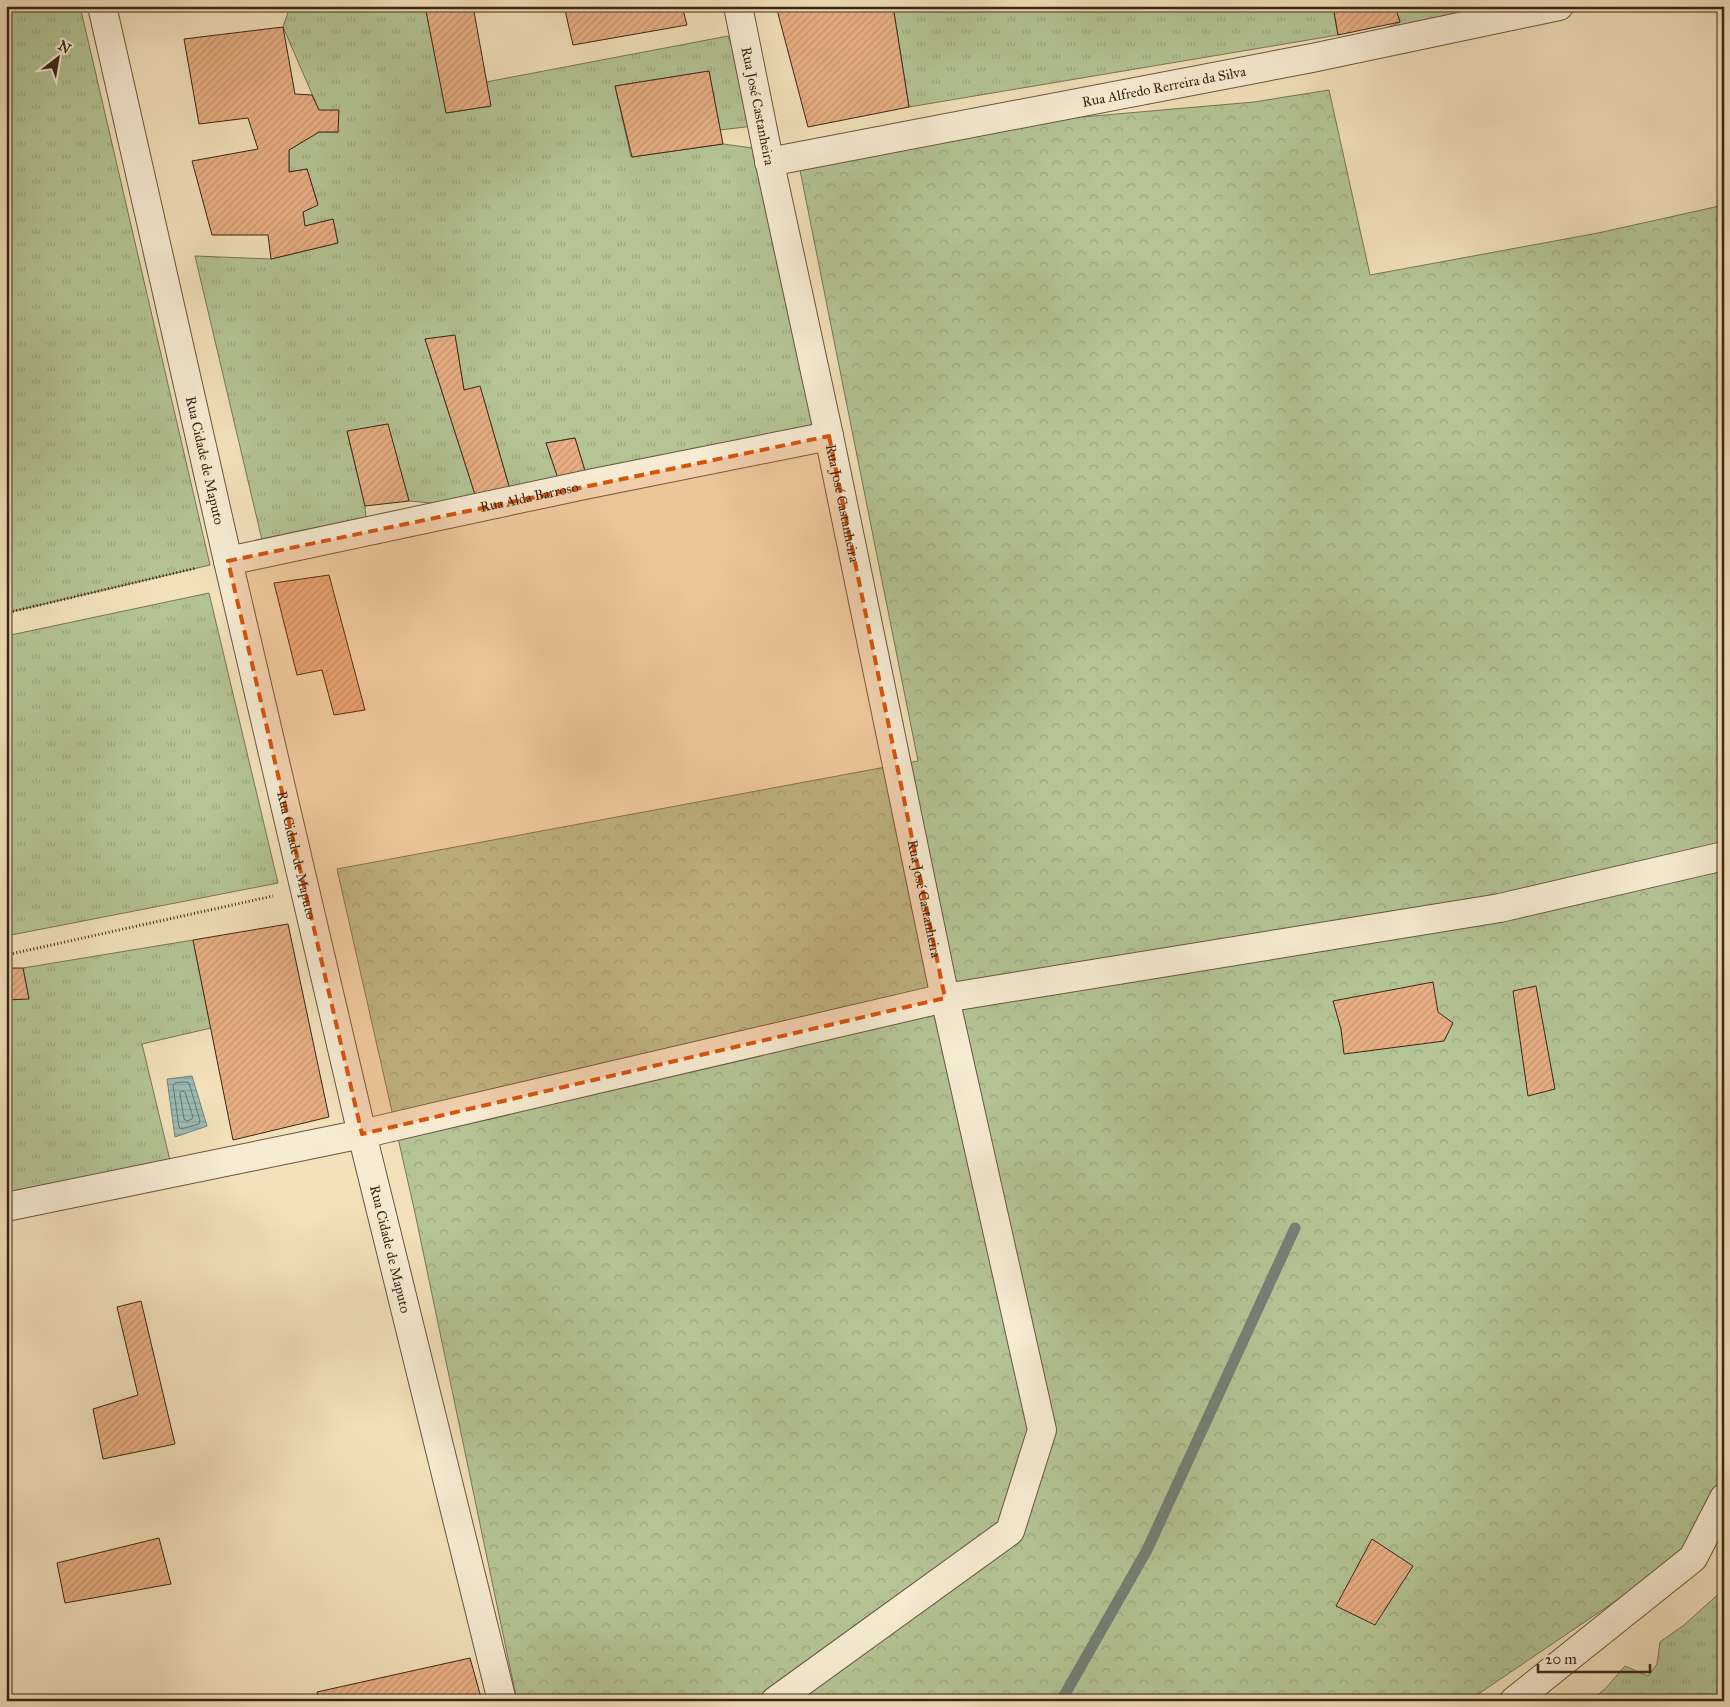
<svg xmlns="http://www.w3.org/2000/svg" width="1730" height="1707" viewBox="0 0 1730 1707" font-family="'IM FELL Great Primer',serif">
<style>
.grass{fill:url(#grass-tufts);stroke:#787556}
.forest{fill:url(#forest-crowns);stroke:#787556}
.water{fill:url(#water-rules);stroke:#758076}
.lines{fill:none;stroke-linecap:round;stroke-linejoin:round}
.shore{stroke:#6c7166;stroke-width:1}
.stream{stroke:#758076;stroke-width:11}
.building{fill:url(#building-hatch);stroke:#3b2616}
.street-casing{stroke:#69553f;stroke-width:30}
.path{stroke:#3b2616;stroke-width:3;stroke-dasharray:1 2.5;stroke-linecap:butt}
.street{stroke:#f7ecd3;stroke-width:28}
.marked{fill:#d7540d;fill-opacity:0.2;stroke:#d7540d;stroke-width:4;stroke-dasharray:10 6;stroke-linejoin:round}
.labels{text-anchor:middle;stroke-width:4;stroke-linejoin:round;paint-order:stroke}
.street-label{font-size:14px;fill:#3b2616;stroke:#f7ecd3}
</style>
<defs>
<pattern id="grass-tufts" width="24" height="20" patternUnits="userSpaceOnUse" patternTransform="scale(1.25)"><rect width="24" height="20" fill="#b4c495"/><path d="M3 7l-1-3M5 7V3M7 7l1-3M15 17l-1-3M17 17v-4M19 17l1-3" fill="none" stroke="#9ca880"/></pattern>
<pattern id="forest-crowns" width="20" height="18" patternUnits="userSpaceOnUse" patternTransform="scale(1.25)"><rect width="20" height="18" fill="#b4c495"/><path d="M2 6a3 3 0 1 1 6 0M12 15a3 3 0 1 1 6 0" fill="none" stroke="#9ca880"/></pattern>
<pattern id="water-rules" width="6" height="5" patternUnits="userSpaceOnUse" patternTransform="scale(1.25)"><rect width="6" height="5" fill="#9cbcb6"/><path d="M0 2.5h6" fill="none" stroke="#87a19c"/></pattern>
<pattern id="building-hatch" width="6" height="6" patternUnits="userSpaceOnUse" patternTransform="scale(1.25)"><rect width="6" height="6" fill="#e8af84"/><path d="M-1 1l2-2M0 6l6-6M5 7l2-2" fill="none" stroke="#c89671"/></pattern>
</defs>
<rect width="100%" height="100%" fill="#f2e1bb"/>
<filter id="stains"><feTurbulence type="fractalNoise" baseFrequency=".004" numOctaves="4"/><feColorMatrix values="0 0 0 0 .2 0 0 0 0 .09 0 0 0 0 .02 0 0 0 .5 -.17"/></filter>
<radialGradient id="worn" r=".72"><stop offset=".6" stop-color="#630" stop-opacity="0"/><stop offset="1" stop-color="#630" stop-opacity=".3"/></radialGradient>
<path class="grass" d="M6 6H80L210 565 6 613Z
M290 6H425L447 113 490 106 486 82 728 36 762 125 720 130 709 71 615 86 631 157 723 144 767 150 829 436 589 484 575 438 546 443 562 490 513 500 480 387 464 390 455 336 425 339 479 507 409 501 387 424 347 432 365 506 367 531 262 540 195 256 271 259 338 243 333 219 305 226 303 212 318 204 307 169 289 172V150L319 132H338L319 110 283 27Z
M893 6H1333L1338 35 909 107Z
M1395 6H1602L1491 31 1406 53 1331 52 1400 22Z
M209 593 278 883 6 936V636Z
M193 940 211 1028 142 1044 173 1173 6 1207V1000L29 998 23 968Z
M1724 1589V1701H1590L1605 1689 1625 1666 1648 1676 1657 1664 1660 1642 1684 1625Z"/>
<path class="forest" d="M1329 90 1370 275 1598 233 1724 205V1498L1693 1558 1620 1598 1468 1701H517L415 1213 337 869 918 761 800 170 1002 124 1254 102Z"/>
<path class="water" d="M192 1076 207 1126 175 1137 167 1079Z"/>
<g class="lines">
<path class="shore" d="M186 1082 189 1083 200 1121 199 1124 181 1129 179 1127 173 1085 175 1083Z
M182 1091 185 1092 193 1117 192 1119 187 1121 184 1119 180 1093Z"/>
<path class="stream" d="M1061 1701 1147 1550 1295 1228"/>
</g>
<path class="building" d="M425 6H473L491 106 446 113Z
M564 6H682L687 25 573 45Z
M776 6H893L909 107 808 127Z
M1333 6H1395L1400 22 1338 35Z
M283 27 295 94 312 95 319 110H339L338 132H319L289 150V172L307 169 318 205 303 212 305 226 333 219 338 243 271 259 268 235H212L192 161 258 149 248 118 199 124 184 39Z
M709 71 723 144 632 157 615 86Z
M455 335 464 390 480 386 513 500 479 507 425 339Z
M388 424 409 501 365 506 347 431Z
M575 438 589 484 562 490 546 443Z
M329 575 365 710 334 715 322 670 297 675 274 583Z
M288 924 329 1117 233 1140 193 940Z
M6 968H23L29 999 6 1000Z
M1433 982 1438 1012 1453 1023 1444 1041 1344 1054 1341 1029 1333 1001Z
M1536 986 1555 1089 1528 1096 1513 991Z
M141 1301 175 1444 103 1459 93 1409 138 1395 117 1307Z
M159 1538 171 1584 65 1603 57 1563Z
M1372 1539 1413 1566 1375 1625 1336 1606Z
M470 1658 482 1701H319L317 1692Z"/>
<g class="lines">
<g class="street-casing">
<g id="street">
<path id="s1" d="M102 6 228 561 362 1134 502 1701"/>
<path id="s2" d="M738 6 767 150 829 436 945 998 1042 1430 1010 1531 775 1701"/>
<path id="s3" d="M769 162 1312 58 1559 6"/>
<path id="s4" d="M228 561 589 484 829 436"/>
<path d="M6 1207 362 1134 945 998 1500 908 1724 856"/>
<path d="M1514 1701 1693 1558 1724 1498"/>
</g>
</g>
<path class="path" d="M6 613 196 568
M6 955 273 896"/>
<use href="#street" class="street"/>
</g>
<path class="marked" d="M829 436 945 998 362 1134 228 561Z"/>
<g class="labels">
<g class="street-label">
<text dy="5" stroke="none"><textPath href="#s3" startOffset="402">Rua Alfredo Rerreira da Silva</textPath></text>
<text dy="5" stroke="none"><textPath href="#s2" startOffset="102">Rua José Castanheira</textPath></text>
<text dy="5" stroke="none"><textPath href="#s1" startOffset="466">Rua Cidade de Maputo</textPath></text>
<text dy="5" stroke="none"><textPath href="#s4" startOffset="308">Rua Alda Barroso</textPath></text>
<text dy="5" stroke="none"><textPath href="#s2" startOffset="508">Rua José Castanheira</textPath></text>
<text dy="5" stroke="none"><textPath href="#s1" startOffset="871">Rua Cidade de Maputo</textPath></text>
<text dy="5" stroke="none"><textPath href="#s2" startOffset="912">Rua José Castanheira</textPath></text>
<text dy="5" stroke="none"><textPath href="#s1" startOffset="1276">Rua Cidade de Maputo</textPath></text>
</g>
</g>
<rect width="1730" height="1707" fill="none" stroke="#f2e1bb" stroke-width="25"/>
<rect x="8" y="8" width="1715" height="1692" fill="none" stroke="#3b2616" stroke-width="2.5"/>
<rect x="12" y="12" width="1705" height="1682" fill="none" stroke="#3b2616"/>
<g transform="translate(58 58) rotate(31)" stroke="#f7ecd3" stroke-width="4" paint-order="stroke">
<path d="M0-4L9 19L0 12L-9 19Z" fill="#3b2616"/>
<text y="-8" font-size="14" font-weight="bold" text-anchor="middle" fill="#3b2616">N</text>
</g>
<path d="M1538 1664v8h112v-8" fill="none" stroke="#3b2616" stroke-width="2.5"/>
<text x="1545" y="1664" font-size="15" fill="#3b2616" stroke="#f7ecd3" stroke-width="4" paint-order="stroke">20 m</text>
<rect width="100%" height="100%" filter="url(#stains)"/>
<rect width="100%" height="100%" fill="url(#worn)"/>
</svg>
